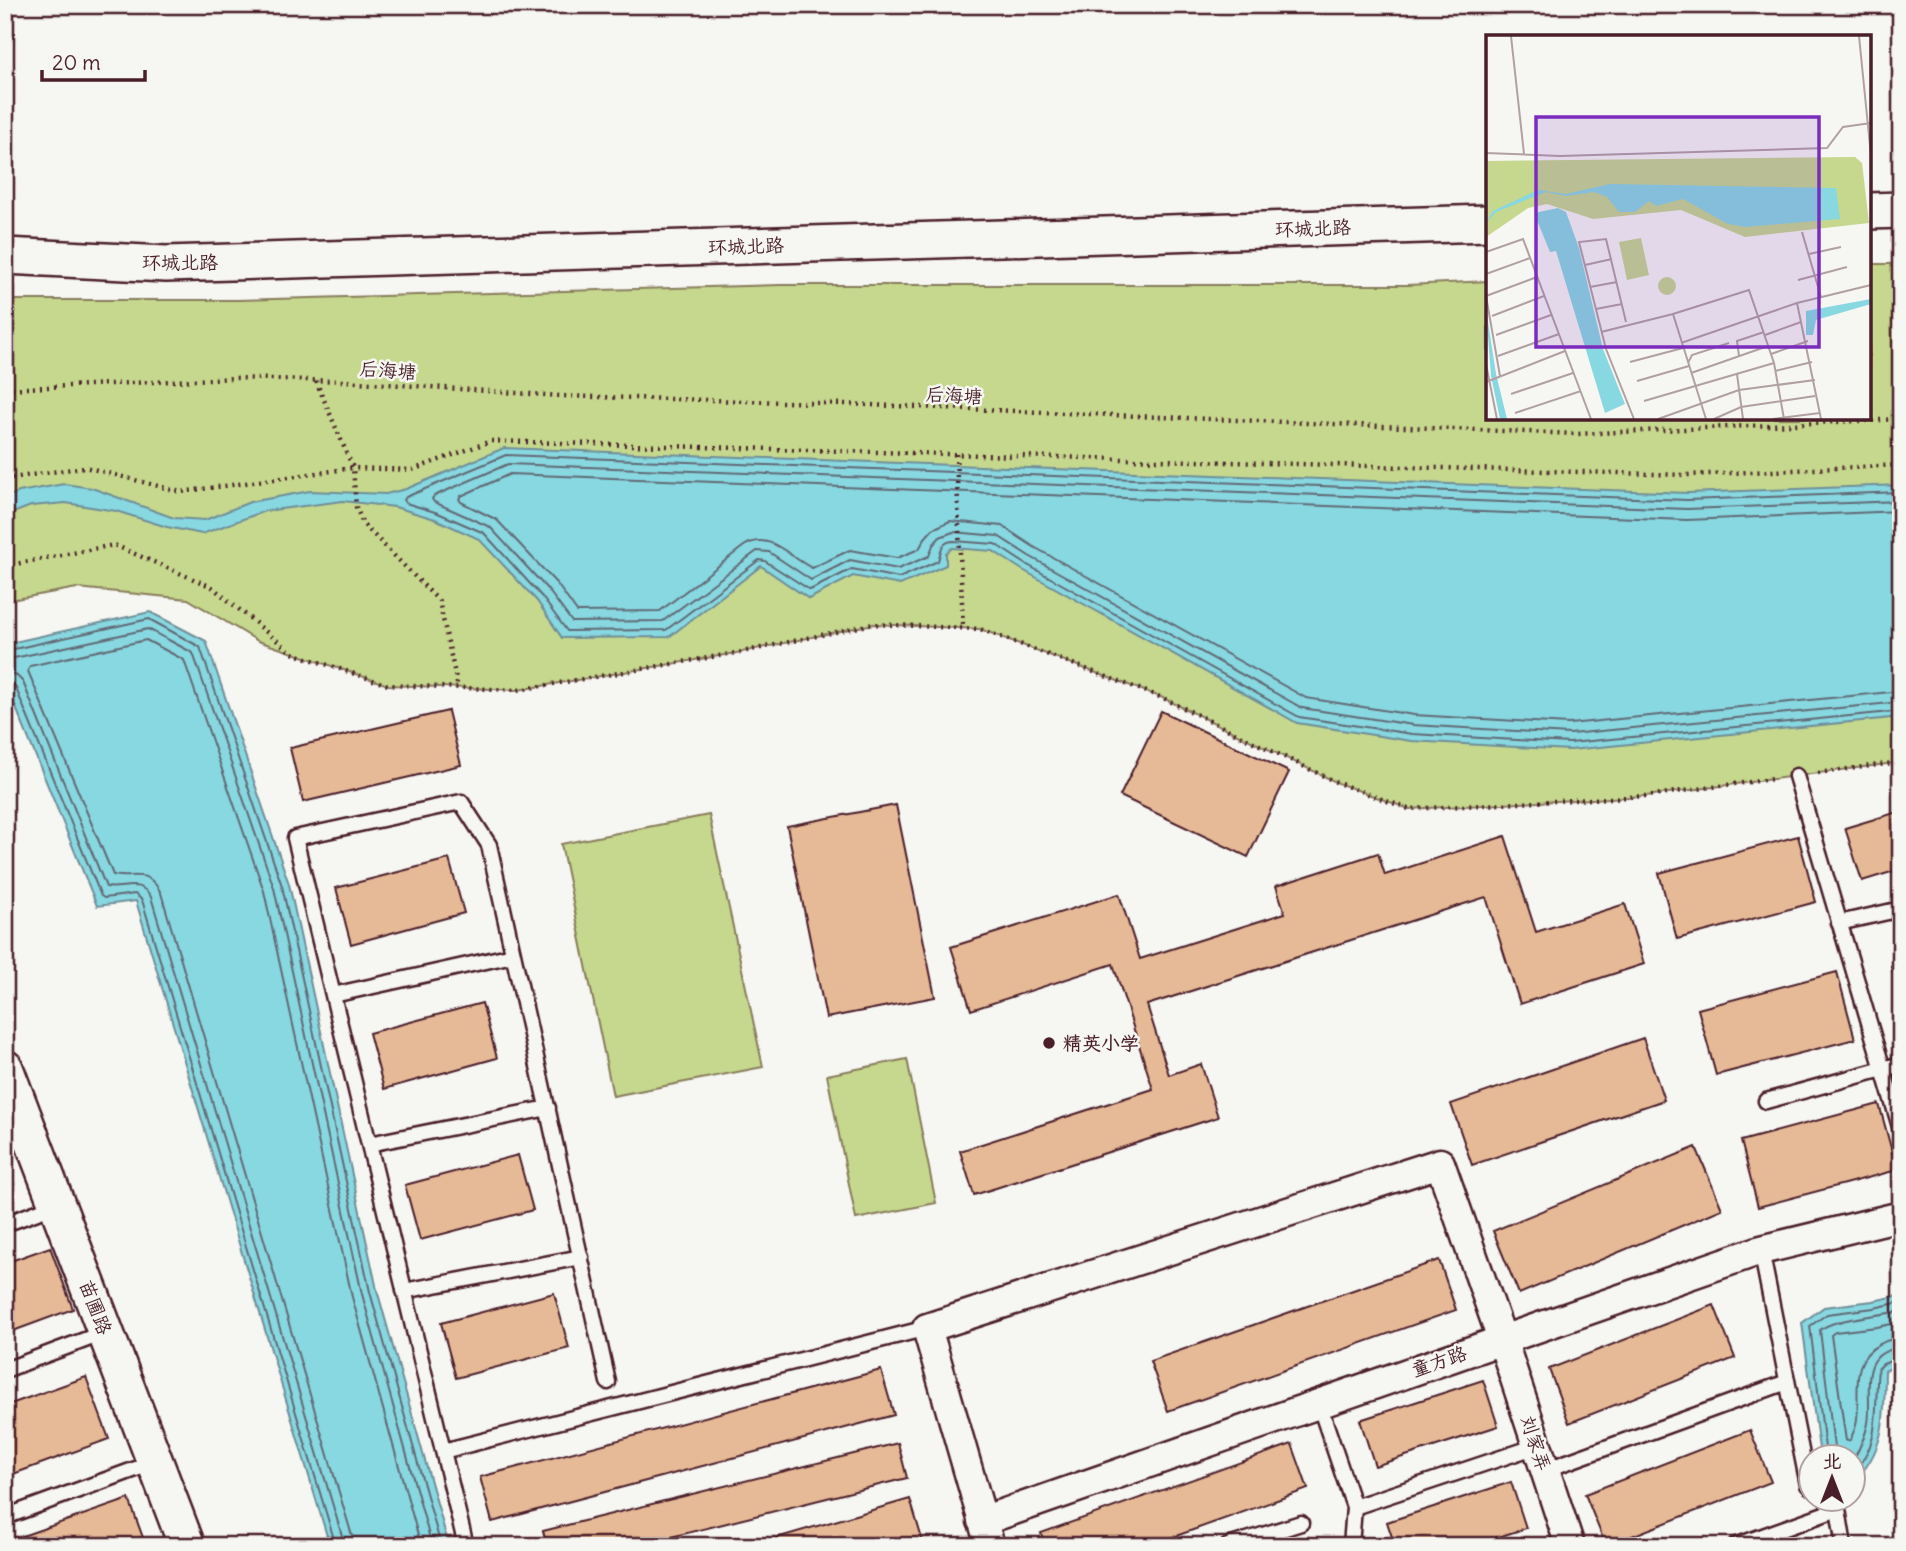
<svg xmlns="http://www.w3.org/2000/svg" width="1906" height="1551" viewBox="0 0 1906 1551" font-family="Delius,'LXGW WenKai TC',sans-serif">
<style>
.green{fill:#c5d88d;stroke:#887c5c;stroke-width:2}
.water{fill:#87d8e1;stroke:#6f8e98;stroke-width:2}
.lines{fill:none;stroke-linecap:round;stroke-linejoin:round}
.shore{stroke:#626974;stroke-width:2}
.building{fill:#e6ba96;stroke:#4a1f2b;stroke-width:2}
.service-casing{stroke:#4a1f2b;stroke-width:19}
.minor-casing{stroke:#4a1f2b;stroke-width:33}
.tertiary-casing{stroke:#4a1f2b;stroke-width:40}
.path{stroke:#4a1f2b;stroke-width:4.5;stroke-dasharray:2 5;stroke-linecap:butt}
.service{stroke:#f6f6f2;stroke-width:14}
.minor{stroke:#f6f6f2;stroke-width:28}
.tertiary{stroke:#f6f6f2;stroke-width:35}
.poi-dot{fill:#4a1f2b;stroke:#f6f6f2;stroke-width:2.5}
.labels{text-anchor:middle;stroke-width:5;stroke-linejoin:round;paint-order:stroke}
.street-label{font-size:19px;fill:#4a1f2b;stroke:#f6f6f2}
.poi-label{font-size:19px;font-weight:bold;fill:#4a1f2b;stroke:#f6f6f2;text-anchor:start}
.inset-road{fill:none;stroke:#b1a0a2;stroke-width:2}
.view{fill:#7b2cbf;fill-opacity:0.15;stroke:#7b2cbf;stroke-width:3.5}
.inset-edge{fill:none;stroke:#4a1f2b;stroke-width:3.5}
</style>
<rect width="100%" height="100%" fill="#f6f6f2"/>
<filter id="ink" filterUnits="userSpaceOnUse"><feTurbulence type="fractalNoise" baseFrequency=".0143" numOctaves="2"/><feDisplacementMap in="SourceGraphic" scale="14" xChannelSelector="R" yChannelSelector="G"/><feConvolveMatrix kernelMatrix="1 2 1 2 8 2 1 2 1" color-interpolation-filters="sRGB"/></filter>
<g filter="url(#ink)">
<path class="green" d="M1869 264H1901V762L1646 796 1409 809 1338 783 1163 698 980 629 873 624 742 652 518 690 388 685 258 641 188 599 77 588 5 601V300H238L781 285H1407L1488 281V418H1869Z
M709 815 763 1067 613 1096 561 844Z
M907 1059 936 1203 856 1219 827 1075Z"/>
<path class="water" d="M504 448 1688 493 1901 485V717L1570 750 1411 741 1297 723 1021 569 993 551 952 548 946 553V565L900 585 853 576 809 599 761 566 669 637 562 638 537 601 479 539 435 519 395 507 343 501 265 511 202 534 167 527 116 511 66 503 31 506 5 516V498L19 492 64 484 92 488 174 518 205 520 250 502 310 491 386 494 406 489Z
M150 612 206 641 289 884 377 1290 449 1546H330L136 901 97 906 5 681V644Z
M1901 1295V1363L1885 1371C1884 1414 1887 1449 1854 1481V1456H1820L1802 1323 1824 1307 1873 1301Z"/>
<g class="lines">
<path class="shore" d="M1901 492 1687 500 506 455 406 497 404 500 406 503 438 513 484 533 542 597 567 631 666 630 759 560 765 561 810 590 852 569 899 578 938 561C941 553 940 542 953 541L995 544 1024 563 1299 717 1412 734 1570 743 1901 711
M1901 501 1687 509 508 464 434 496 432 499 434 502 490 527 549 591 572 622 663 621 757 551 769 552 811 580 850 560 898 569 929 556 933 545 940 537 953 532 998 536 1029 556 1302 708 1413 725 1570 734 1901 702
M1901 511 1687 520 510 474 461 496 459 499 461 502 497 520 557 584 577 612 660 611 744 546C770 530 789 557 812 568L850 550 897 558 919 549 925 538 933 529 950 521 1002 526 1034 547 1306 698 1414 715 1569 724 1901 691
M5 651 149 619 200 647 282 886 370 1292 441 1546
M5 660 148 629 193 653 274 888 362 1294 432 1546
M5 672 16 675 23 682 106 887C123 890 140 878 151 897L345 1546
M5 681 11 682 15 686 101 896 104 898 135 894 142 900 336 1546
M1901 1322 1877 1327 1835 1332 1831 1335 1846 1441 1850 1440C1853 1433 1857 1426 1857 1419 1860 1390 1849 1360 1880 1344 1887 1340 1893 1338 1901 1338
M1826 1456 1810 1326 1827 1314 1874 1308 1901 1302
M1835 1456 1820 1330C1835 1318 1879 1316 1901 1311
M1854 1459C1859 1449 1866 1435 1868 1423 1873 1394 1856 1351 1901 1348
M1854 1471C1882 1444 1874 1404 1878 1369L1883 1364 1901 1357
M355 1546 161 893C147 866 133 880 113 875L28 671 30 666 146 640 184 660 264 891 352 1297 421 1546"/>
</g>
<path class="building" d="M448 711 461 765 303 802 290 748Z
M1161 711 1289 772 1248 857 1120 796Z
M896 805 935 997 826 1018 787 826Z
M1901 811V869L1862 881 1845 828Z
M1505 836 1536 932 1625 904 1644 964 1520 1004 1486 897 1147 1005 1169 1075 1201 1064 1218 1117 974 1195 960 1151 1153 1089 1113 964 971 1010 951 947 1119 894 1140 959 1285 913 1276 886 1378 853 1385 875Z
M1798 836 1816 902 1677 939 1659 873Z
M449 859 464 913 351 944 336 888Z
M1901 964V996L1891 967Z
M1837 972 1855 1039 1716 1075 1698 1009Z
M482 1003 497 1058 384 1089 369 1033Z
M1643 1038 1664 1100 1472 1165 1451 1104Z
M1879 1104 1897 1170 1758 1207 1741 1141Z
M1696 1147 1722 1209 1519 1294 1493 1231Z
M518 1155 533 1210 420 1240 405 1185Z
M5 1158 14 1184 5 1187Z
M50 1247 73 1309 5 1334V1263Z
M1439 1260 1456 1310 1168 1411 1150 1361Z
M554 1293 569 1348 456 1378 441 1323Z
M1714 1305 1735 1358 1569 1423 1549 1369Z
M881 1370 894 1415 492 1522 480 1477Z
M86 1377 109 1439 5 1477V1406Z
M1483 1380 1498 1426 1375 1466 1360 1420Z
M1750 1430 1771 1482 1606 1546 1585 1494Z
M898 1443 907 1478 635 1546H547L543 1531Z
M1292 1444 1308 1489 1148 1546H1045L1041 1533Z
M1511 1482 1526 1528 1471 1546H1395L1387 1522Z
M129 1499 146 1546H5V1542Z
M910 1499 922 1539 899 1546H749Z"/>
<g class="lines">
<g class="service-casing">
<path id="service" d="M1796 776 1901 1130
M1839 923 1901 909
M333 995 513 955
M1766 1101 1901 1064
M369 1144 548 1108
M5 1224 56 1205
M1761 1250 1808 1485 1812 1488
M404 1291 581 1257
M5 1370 106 1332
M1319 1404 1354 1507
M443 1451 927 1328
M1545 1470 1787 1382
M1825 1498 1838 1509 1844 1546
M5 1517 155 1462
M466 1546 295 838 461 802 489 845 608 1382
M1228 1546 1301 1523
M1351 1546 1354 1507 1537 1446
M1735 1546 1838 1509"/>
</g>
<g class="minor-casing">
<path id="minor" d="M982 1521 1761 1250 1901 1216
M990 1546 927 1328 1440 1163 1502 1339 1570 1546"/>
</g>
<g class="tertiary-casing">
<path id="tertiary" d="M1869 211 1901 210
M5 256 166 264 1488 223
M5 1068 187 1546"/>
</g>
<path class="path" d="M316 381 353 468 356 507 363 524 439 601 458 688
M5 389 236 378 343 381 560 396 821 403 1576 434 1901 419
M956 454 963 627
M5 479 85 467 181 492 353 468 412 470 491 441 1687 475 1901 465
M5 566 114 545 212 587 292 653 388 685 518 690 742 652 873 624 980 629 1163 698 1338 783 1409 809 1646 796 1772 779
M1818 773 1901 762"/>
<use href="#service" class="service"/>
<use href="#minor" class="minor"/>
<use href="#tertiary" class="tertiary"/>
</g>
</g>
<circle class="poi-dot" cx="1049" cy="1043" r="7"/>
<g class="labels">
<g class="street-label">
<text transform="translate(1313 228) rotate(-2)" y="7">环城北路</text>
<text transform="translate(746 246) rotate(-2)" y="7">环城北路</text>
<text x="180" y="269">环城北路</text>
<text transform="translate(388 370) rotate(4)" y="7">后海塘</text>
<text transform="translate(954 395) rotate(3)" y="7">后海塘</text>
<text transform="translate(96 1307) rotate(69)" y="7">苗圃路</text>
<text transform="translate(1439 1361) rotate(-19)" y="7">童方路</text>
<text transform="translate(1536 1443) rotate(72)" y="7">刘家弄</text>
</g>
<g class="poi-label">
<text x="1063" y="1050">精英小学</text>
</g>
</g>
<g transform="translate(1486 35)">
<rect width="385" height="385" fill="#f6f6f2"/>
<path d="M369 122 376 128 383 188 259 202 195 175 107 184 61 169 42 173 0 202V126ZM155 203 163 240 141 245 133 207ZM172 251a9 9 0 1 1 18 0a9 9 0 1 1-18 0Z" fill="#c5d88d"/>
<path d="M124 149 350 153 354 184 259 192 242 189 197 164 170 171 163 166 149 177H133L121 162 108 157 80 161 60 157 10 177 0 188 7 176 52 155 80 159ZM72 173 80 177 93 213 117 314 139 369 119 378 70 216 64 217 48 178ZM385 264V269L330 285 327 300H320V276ZM0 274 10 339 21 384H14L5 341Z" fill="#87d8e1"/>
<path class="inset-road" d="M25 1 38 119M373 1 385 121M0 118 74 121 341 113 357 92 385 88M316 197 335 262M0 217 37 204 105 384M323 219 355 212M99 230 126 224M0 239 44 223M312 245 361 232M104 252 131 247M0 261 14 341M0 261 51 242M311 268 335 384M110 274 136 269M6 281 58 261M140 287 120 204 93 207 120 314 148 384M115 297 187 279M10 300 65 280M279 300 315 287M195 308 311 268 385 250M285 319 322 306M12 321 73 299M253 321 251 306 278 297M144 327 197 313M202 328 206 320 243 308M0 329 11 384M289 336 326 327M205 338 282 311M251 339 257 384M151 346 203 331M0 347 79 316M25 359 87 338M158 366 288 328M29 378 95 356M172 384 253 355 329 345M220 384 187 279 263 255 288 328 298 384M228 384 255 372 329 361M287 384 334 378"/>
<path class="view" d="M50 82H333V312H50Z"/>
<rect width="385" height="385" class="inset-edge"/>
</g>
<rect width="1906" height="1551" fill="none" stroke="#f6f6f2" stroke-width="28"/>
<rect x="14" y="14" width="1878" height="1523" fill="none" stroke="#4a1f2b" stroke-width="2.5" filter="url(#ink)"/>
<g transform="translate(1832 1478)"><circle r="33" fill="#f6f6f2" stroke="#b1a0a2" stroke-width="2"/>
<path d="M0-5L12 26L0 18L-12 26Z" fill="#4a1f2b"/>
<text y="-10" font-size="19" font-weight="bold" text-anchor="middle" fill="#4a1f2b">北</text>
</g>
<path d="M42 70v10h103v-10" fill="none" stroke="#4a1f2b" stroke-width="3.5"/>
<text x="52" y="70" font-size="21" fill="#4a1f2b" stroke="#f6f6f2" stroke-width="5" paint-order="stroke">20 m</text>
</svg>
